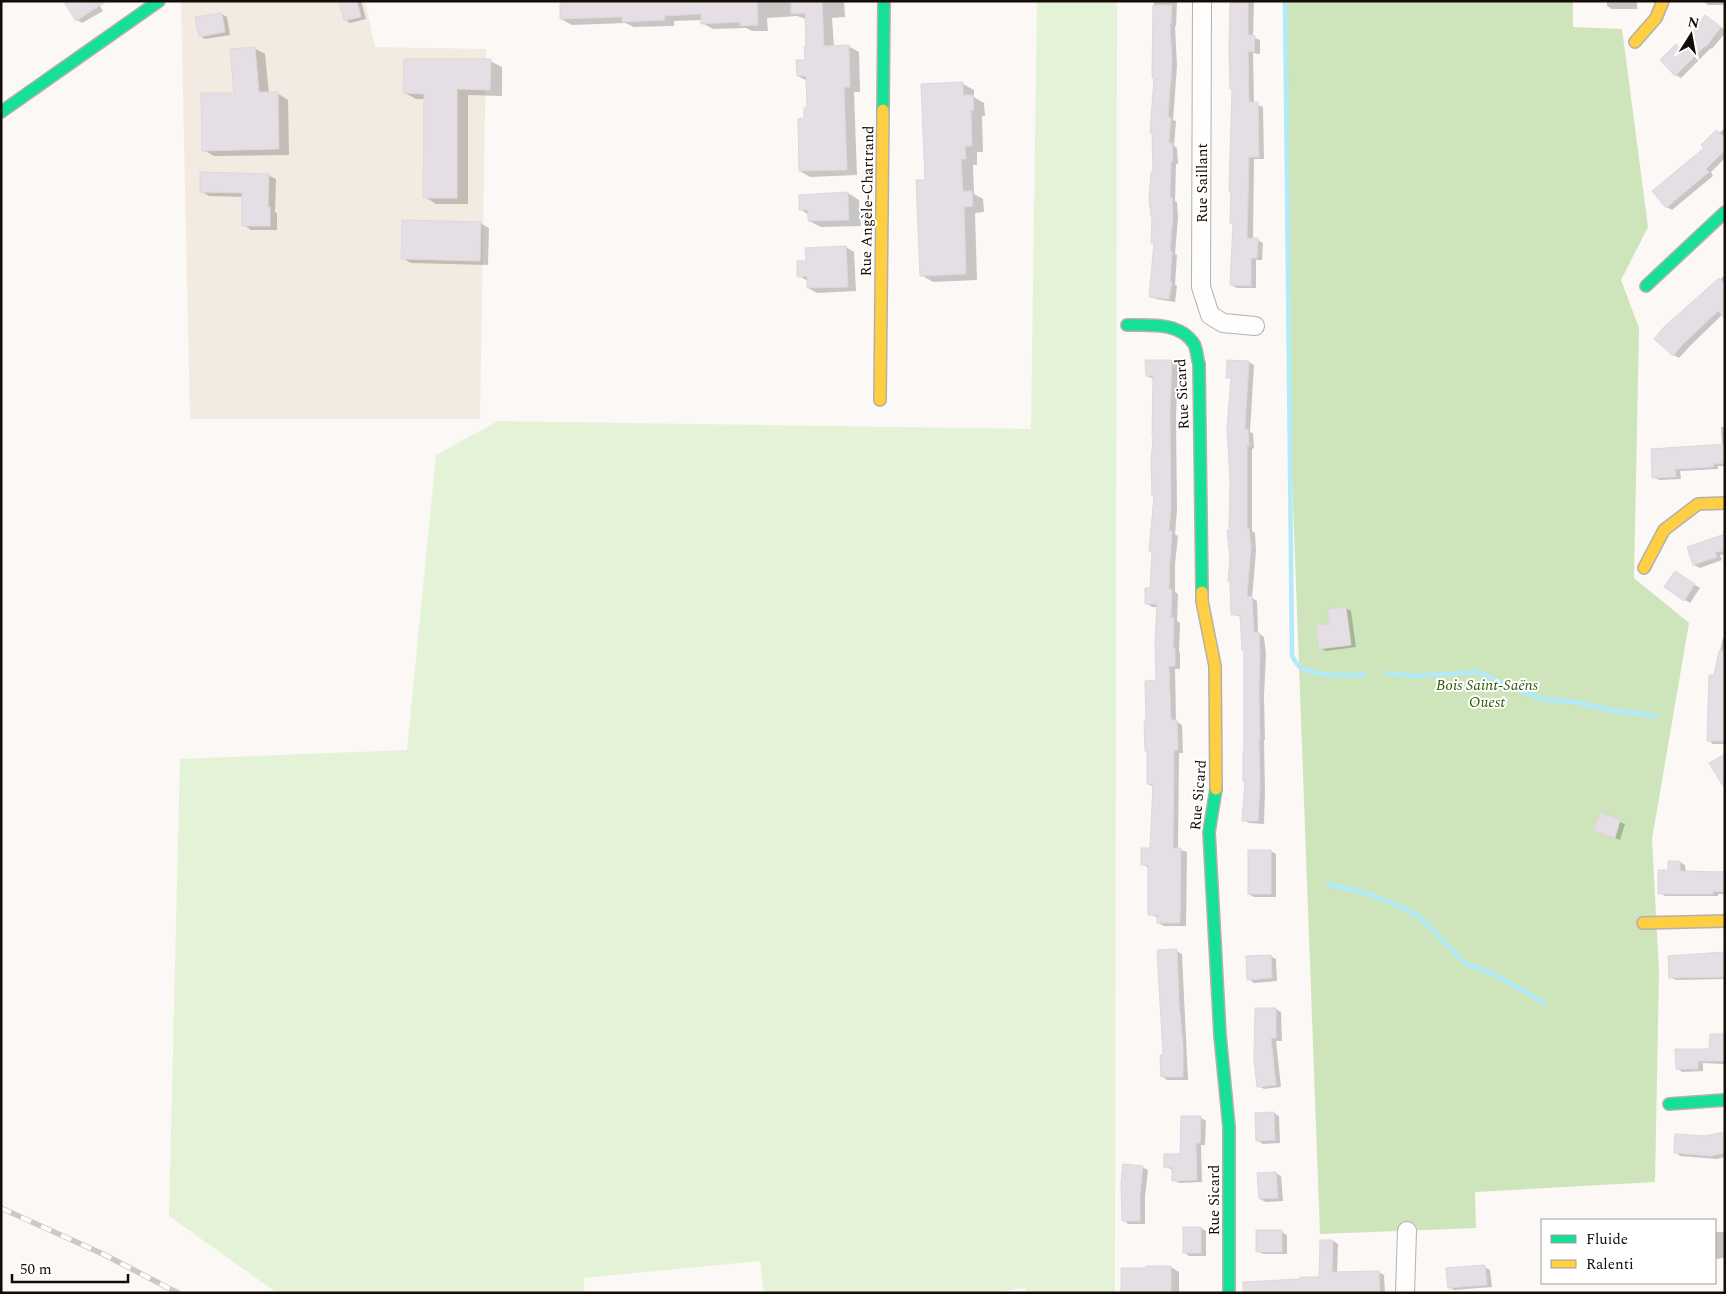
<svg xmlns="http://www.w3.org/2000/svg" width="1726" height="1294" viewBox="0 0 1726 1294" font-family="Spectral,serif">
<style>
.built{fill:#f3ebe2}
.green{fill:#e4f3d7}
.forest{fill:#cee4bb}
.shadow{fill:#0003}
.lines{fill:none;stroke-linecap:round;stroke-linejoin:round}
.stream{stroke:#b1eaf8;stroke-width:4.5}
.building{fill:#e5dfe5;stroke:#ddd8dc}
.street-casing{stroke:#b5b0aa;stroke-width:20}
.fast-casing{stroke:#b5b0aa;stroke-width:14}
.slow-casing{stroke:#b5b0aa;stroke-width:14}
.street{stroke:#fefefe;stroke-width:18}
.fast{stroke:#16e098;stroke-width:11}
.slow{stroke:#ffcf43;stroke-width:11}
.rail-casing{stroke:#cac9c8;stroke-width:5.5}
.rail{stroke:#fff;stroke-width:4;stroke-dasharray:11;stroke-linecap:butt}
.labels{text-anchor:middle;stroke-width:4;stroke-linejoin:round;paint-order:stroke}
.street-label{font-size:15px;fill:#150d05;stroke:#fff}
.park-label{font-size:15px;font-style:italic;fill:#2d5304;stroke:#fff}
</style>
<rect width="100%" height="100%" fill="#fbf8f5"/>
<path class="built" d="M181 1H365L375 47 486 49 480 419H190Z"/>
<path class="green" d="M1037 1H1117L1115 1293H1026V1287L996 1293H764L760 1261 583 1278 585 1293H277L169 1216 180 759 407 750 436 455 498 421 1031 429Z"/>
<path class="forest" d="M1284 1H1573V27L1622 29 1648 227 1621 280 1639 328 1634 578 1689 623 1652 839 1659 972 1655 1182 1475 1192 1476 1228 1320 1234 1287 341Z"/>
<path class="shadow" d="M97 1 103 11 82 23 77 20Z
M340 1H361L366 19 350 23 345 20Z
M561 1H844L845 17 832 18 834 47 848 46 859 52 860 92H854L857 175 810 177 800 171 808 109 807 81 798 76 806 61V19L797 16 767 18 768 31H752L746 28 713 29 702 23V20L674 21V26L634 27 625 23 572 25 561 19Z
M1154 1H1177L1176 26H1175L1177 66 1173 120 1176 121 1174 146 1177 148 1178 164H1176L1175 201 1177 202 1178 218 1175 254 1177 255 1175 285 1177 286 1175 302 1156 299 1151 296 1155 244V78L1153 77Z
M1231 1H1254L1253 37 1260 40V54L1253 53 1254 104 1263 107 1264 159H1254L1253 239 1258 240 1263 243 1262 260H1256V288H1237L1231 285 1234 224 1232 222 1233 89Z
M1607 1H1637V9H1612L1607 6Z
M1703 1H1725V5H1708Z
M222 14 227 17 230 35 205 39 200 36Z
M1711 20 1725 30V33L1712 49 1711 48 1681 78 1676 75 1677 45 1681 48Z
M254 48 265 54 269 94 277 93 288 100 289 155 214 156 203 150 236 94Z
M490 61 502 67V96L468 95V204H436L425 197V99H416L405 93Z
M963 84 974 90V97L984 103 985 116H982L983 152H977V165H973L974 194 983 199 984 212 975 213 977 280 933 282 921 275 926 181Z
M1725 128V158L1711 172 1713 176 1672 210 1667 207 1717 131 1719 133Z
M268 175 276 179 275 212 277 213V230H251L244 225V197L209 196 201 191Z
M848 193 859 200 861 226 821 227 809 221V215L801 210Z
M480 223 489 228 488 265 411 263 402 258Z
M846 247 854 252 856 291 817 293 808 288V281L799 276 807 262Z
M1725 275V316L1723 314 1689 347 1679 358 1674 355 1656 339 1665 328Z
M1172 361 1178 364 1176 418 1177 510 1175 534 1178 536 1175 564V592L1178 594 1177 621 1180 623 1179 652 1180 653V669H1175L1176 721 1182 725 1183 753H1179L1178 849 1187 852 1186 926H1164L1158 923V918L1150 914 1149 868 1142 864 1152 849 1154 787 1148 784V752L1146 751 1147 722 1158 682V607H1152L1146 603 1152 590 1155 496 1154 379 1147 376Z
M1249 362 1254 365 1250 432 1253 433 1254 448 1252 449V531L1255 533 1256 551 1252 598 1257 601 1258 633 1264 637 1266 654 1264 697 1265 740H1264L1265 792 1264 824 1249 823 1244 820 1246 782 1245 650 1241 617 1233 614 1230 531 1232 380 1228 377Z
M1721 427H1725V466H1718V469L1680 471 1681 479 1659 480 1654 477 1722 445Z
M1723 531H1725V554L1720 555 1722 560 1700 568 1694 565 1688 548 1723 535Z
M1681 576 1700 588 1690 603 1685 600Z
M1346 608 1351 611 1356 647 1326 651 1320 648 1332 625Z
M1723 637 1725 638V744H1713L1708 740 1715 676Z
M1600 815 1625 824 1620 840 1595 831Z
M1271 851 1276 854V897H1254L1249 894Z
M1669 862H1680L1685 865 1686 872 1721 873V871L1725 872V894H1718V896H1665L1660 893 1669 871Z
M1176 951 1182 954 1188 1080H1167L1162 1076Z
M1725 954V979L1676 980 1670 977Z
M1270 956 1276 959 1277 981 1254 983 1249 979Z
M1276 1009 1281 1012 1282 1041H1276L1281 1087 1264 1089 1259 1086Z
M1725 1035V1064L1703 1063V1071L1682 1072 1677 1068 1710 1050Z
M1274 1113 1279 1116 1280 1143 1263 1144 1257 1140Z
M1200 1117 1206 1121 1205 1145H1201L1202 1182 1179 1183 1174 1180 1173 1170 1166 1167 1181 1155Z
M1725 1133V1157L1717 1159 1680 1156 1675 1152 1705 1138Z
M1142 1167 1148 1170 1145 1197V1224H1128L1123 1220Z
M1276 1173 1281 1176 1283 1201 1266 1202 1260 1199Z
M1201 1228 1206 1231V1256H1189L1184 1252Z
M1257 1231 1282 1232 1287 1235V1254H1263L1257 1251Z
M1715 1232H1725V1258L1715 1259Z
M1321 1241H1333L1338 1244 1337 1273 1379 1272 1384 1275 1385 1293H1258L1320 1279Z
M1171 1267 1179 1272V1293H1123Z
M1485 1267 1490 1270 1492 1287 1454 1290 1449 1287Z"/>
<g class="lines">
<path class="stream" d="M1285 1 1292 656C1294 659 1296 664 1299 666 1310 676 1349 676 1364 675
M1387 673 1415 676 1478 672 1540 699 1575 702 1611 710 1656 716
M1328 884 1369 894 1395 904 1420 917 1465 963 1493 974 1545 1003"/>
</g>
<path class="building" d="M63 1H107L76 21Z
M339 1H357L361 17 344 21Z
M560 1H757L758 25 740 26V22L701 24V14L664 16 665 20 622 22V17L560 19Z
M791 1H822L824 46 849 45 850 87H844L847 170 799 171 798 119 804 118V108L807 107 806 76H797L796 60H805L804 47 806 46 805 13 791 14Z
M1230 3H1248V35L1255 36 1254 52 1248 51 1249 102H1258L1259 157H1249L1247 238H1258L1257 258H1251V286L1230 285 1233 223H1230L1231 191H1229L1232 89H1230L1229 50Z
M1153 5H1172L1171 24H1170L1172 63 1168 117H1171L1169 143H1172L1173 161H1171L1170 198 1172 197 1173 215 1170 251H1172L1170 282H1172L1169 299 1149 297 1154 243H1151L1152 216H1151L1149 200 1151 172H1153L1152 133H1150L1154 78H1152Z
M222 13 225 32 199 37 195 17Z
M1705 15 1721 27 1706 47 1705 46 1675 76 1660 60 1676 44 1680 48Z
M255 47 259 92H278L279 149 202 151 201 93H234L230 49Z
M404 59H491L490 90 457 89V198H423L424 94 403 93Z
M963 82V95H973L974 110H971L972 146H965L966 159H961L963 191H972L973 206 964 207 966 274 920 276 916 180H925L921 84Z
M1716 130 1725 138V150L1706 169 1709 172 1666 208 1652 191 1704 148 1701 145Z
M200 172 269 174 268 207H270V226H242V193L200 192Z
M848 192 849 220 808 221V210H799V195Z
M402 220 481 222 480 261 401 259Z
M846 246 848 287 807 288V276L797 277V261H806L805 248Z
M1719 278 1725 284V319L1718 311 1683 344 1673 356 1654 339 1664 327Z
M1145 360H1172L1170 414 1171 506 1169 531H1172L1170 560 1169 589H1172L1171 618H1174L1173 648H1175V666H1169L1171 720H1177L1178 750H1174L1173 848H1181L1180 923H1157V915H1148V865H1141V848H1150L1153 784H1147V751H1145L1144 721H1146L1145 681 1156 680 1155 641 1157 604H1145V588H1150L1152 552 1149 551 1154 496H1152L1151 460 1153 438H1152L1153 376H1146Z
M1227 360 1249 361 1245 429H1248L1249 446H1247V528H1249L1251 547 1247 597 1252 596 1254 633 1259 632 1260 650 1259 693 1260 738H1259L1260 788 1258 821H1242L1245 782H1243V751H1244V650H1242L1240 615H1231L1230 581H1228L1230 558 1227 530H1229L1230 480 1227 428 1231 378H1226Z
M1725 444V463L1713 464V467L1675 469 1676 477 1652 478 1651 449Z
M1725 534V551L1715 552 1717 557 1693 565 1687 547Z
M1675 571 1695 584 1684 601 1664 587Z
M1346 607 1351 645 1319 649 1316 625 1330 624 1328 609Z
M1719 651H1725V741H1707L1709 675H1714Z
M1725 754V789L1709 763Z
M1600 813 1620 820 1615 838 1594 831Z
M1248 850H1271V894H1248Z
M1668 861H1680V871L1725 872V892L1713 891V894H1658V870H1668Z
M1177 949 1179 1002 1183 1047V1077H1161L1160 1055H1163L1157 950Z
M1725 952V977L1669 978 1668 956Z
M1271 955 1272 978 1247 980 1246 956Z
M1255 1008H1276V1038H1271L1276 1085 1257 1087 1254 1059Z
M1710 1034H1725V1061H1698V1069H1676L1675 1049H1709Z
M1274 1112 1275 1140 1256 1141 1255 1113Z
M1181 1116H1201L1200 1143H1196L1197 1180 1172 1181V1167L1164 1168V1154H1180Z
M1725 1132V1153L1711 1156 1674 1153 1675 1134 1705 1136Z
M1123 1164 1143 1166 1140 1193V1221H1122L1121 1183Z
M1276 1172 1278 1198 1259 1199 1257 1173Z
M1183 1227H1201V1253H1183Z
M1256 1230H1282V1252H1256Z
M1320 1240H1333L1332 1272 1379 1271 1380 1293H1243V1282L1300 1279V1277H1319Z
M1485 1265 1487 1285 1448 1288 1446 1268Z
M1146 1266H1171V1293H1121V1268H1145Z"/>
<g class="lines">
<g class="street-casing">
<path id="street" d="M1202 1 1201 287 1210 315 1223 323 1255 326
M1405 1293 1407 1231"/>
</g>
<g class="fast-casing">
<path id="fast" d="M883 110 884 1
M1 112 159 1
M1646 286 1725 212
M1127 325C1150 325 1180 322 1194 344 1197 350 1197 358 1199 364L1202 592
M1216 789 1209 832 1220 1035 1229 1127V1293
M1669 1104 1725 1100"/>
</g>
<g class="slow-casing">
<path id="slow" d="M1635 42 1656 18 1663 1
M880 400 883 110
M1644 568 1664 530 1698 504 1725 503
M1202 592V601L1215 666 1216 789
M1643 923 1725 921"/>
</g>
<use href="#street" class="street"/>
<use href="#fast" class="fast"/>
<use href="#slow" class="slow"/>
<g class="rail-casing">
<path id="rail" d="M1 1208 105 1255 178 1293"/>
</g>
<use href="#rail" class="rail"/>
</g>
<g class="labels">
<g class="street-label">
<text transform="translate(1202 183) rotate(-90)" y="5">Rue Saillant</text>
<text transform="translate(867 201) rotate(-89)" y="5">Rue Angèle-Chartrand</text>
<text transform="translate(1182 394) rotate(-93)" y="5">Rue Sicard</text>
<text transform="translate(1198 795) rotate(-85)" y="5">Rue Sicard</text>
<text transform="translate(1214 1200) rotate(-90)" y="5">Rue Sicard</text>
</g>
<g class="park-label">
<text x="1487" y="690">Bois Saint-Saëns<tspan x="1487" dy="17">Ouest</tspan></text>
</g>
</g>
<rect width="1726" height="1294" fill="none" stroke="#150d05" stroke-width="5"/>
<rect x="1541" y="1219" width="175" height="65" fill="#ffffff" stroke="#a19e9b"/>
<rect x="1551" y="1235" width="25" height="8" fill="#16e098" stroke="#a19e9b"/>
<text x="1586" y="1244" font-size="15" fill="#150d05">Fluide</text>
<rect x="1551" y="1260" width="25" height="8" fill="#ffcf43" stroke="#a19e9b"/>
<text x="1586" y="1269" font-size="15" fill="#150d05">Ralenti</text>
<g transform="translate(1691 35) rotate(11)" stroke="#ffffff" stroke-width="4" paint-order="stroke">
<path d="M0-4L9 19L0 12L-9 19Z" fill="#150d05"/>
<text y="-8" font-size="14" font-weight="bold" text-anchor="middle" fill="#150d05">N</text>
</g>
<path d="M12 1274v8h116v-8" fill="none" stroke="#150d05" stroke-width="2.5"/>
<text x="20" y="1274" font-size="15" fill="#150d05" stroke="#ffffff" stroke-width="4" paint-order="stroke">50 m</text>
</svg>
